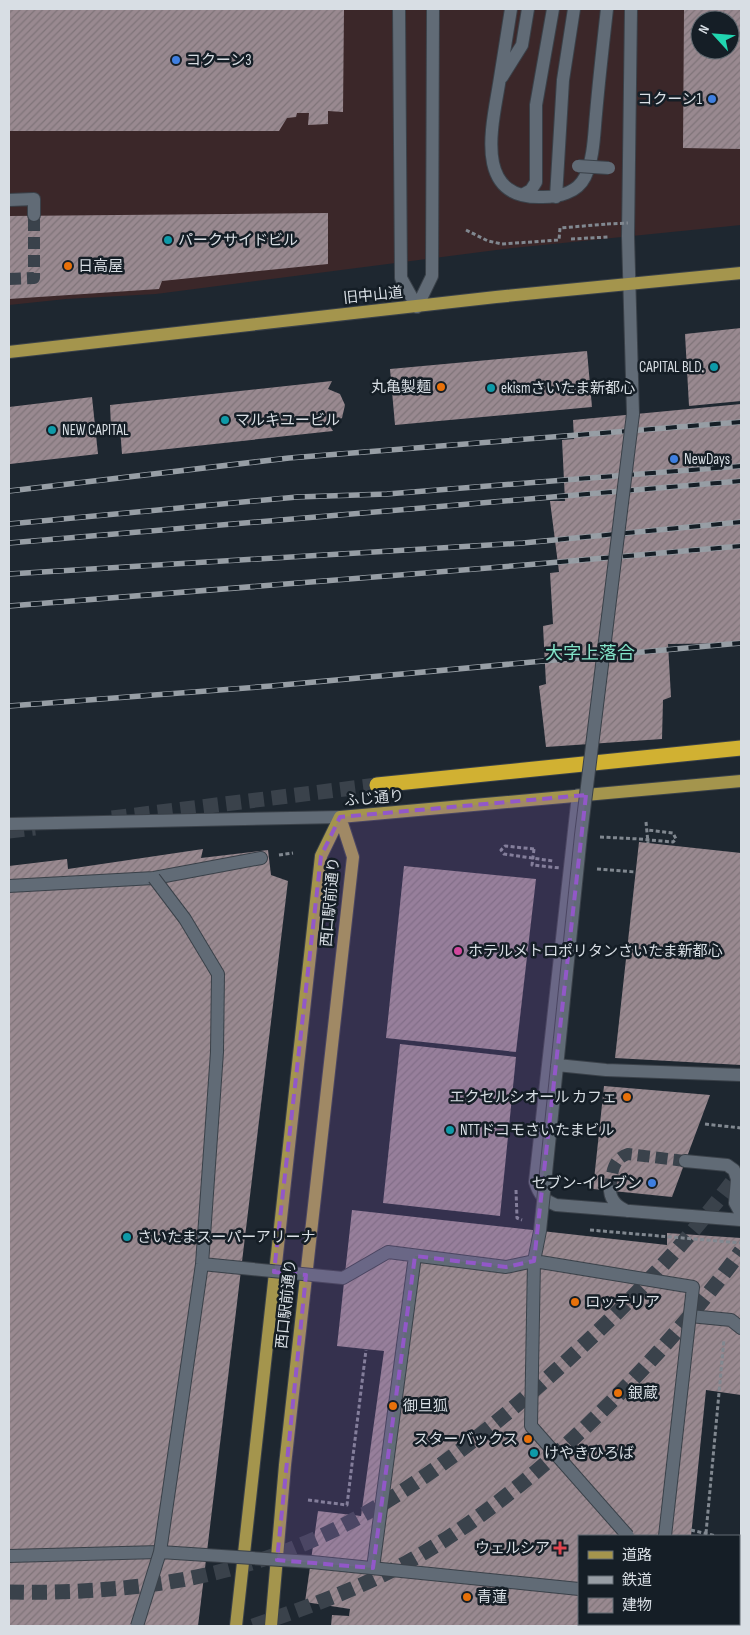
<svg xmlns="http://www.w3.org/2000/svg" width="750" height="1635" viewBox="0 0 750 1635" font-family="'Sofia Sans Condensed','Noto Sans JP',sans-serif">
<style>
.commercial{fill:#3b2729;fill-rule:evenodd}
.building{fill:url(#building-hatch);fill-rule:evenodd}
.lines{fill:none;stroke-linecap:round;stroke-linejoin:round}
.minor-tunnel{stroke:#3a424b;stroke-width:12;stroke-dasharray:12 6;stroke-linecap:butt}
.highway-tunnel{stroke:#3a424b;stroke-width:15;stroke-dasharray:15 8;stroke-linecap:butt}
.minor-casing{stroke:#3a4149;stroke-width:14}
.major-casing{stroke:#3a4149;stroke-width:14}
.highway-casing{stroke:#3a4149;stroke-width:17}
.path{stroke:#818890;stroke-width:3;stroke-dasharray:4 2.5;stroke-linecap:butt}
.minor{stroke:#616b76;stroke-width:12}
.major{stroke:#a4954d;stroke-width:12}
.highway{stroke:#d1b132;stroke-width:15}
.rail-casing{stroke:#979ea5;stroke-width:5.5}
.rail{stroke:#151e26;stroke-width:4;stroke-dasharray:11;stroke-linecap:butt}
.minor-bridge-casing{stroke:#3a4149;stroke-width:14;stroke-linecap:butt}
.path-bridge{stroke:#818890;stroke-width:3;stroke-dasharray:4 2.5;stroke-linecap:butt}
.minor-bridge{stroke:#616b76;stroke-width:12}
.marked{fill:#9258c8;fill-opacity:0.2;stroke:#9258c8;stroke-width:4;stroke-dasharray:10 6;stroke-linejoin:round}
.shop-dot{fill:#3f7fe0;stroke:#151e26;stroke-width:2}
.culture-dot{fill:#0f9aa8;stroke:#151e26;stroke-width:2}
.food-dot{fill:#e8710a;stroke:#151e26;stroke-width:2}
.hotel-dot{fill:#d1479c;stroke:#151e26;stroke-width:2}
.health-dot{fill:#e0444e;stroke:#151e26;stroke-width:2}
.labels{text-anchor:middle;stroke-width:5;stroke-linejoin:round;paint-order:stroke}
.poi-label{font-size:15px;fill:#d8dee4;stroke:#151e26;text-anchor:start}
.street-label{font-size:15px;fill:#d8dee4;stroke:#151e26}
.quarter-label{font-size:18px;fill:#83e4c8;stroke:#151e26}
</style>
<defs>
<pattern id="building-hatch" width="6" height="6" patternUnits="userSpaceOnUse" patternTransform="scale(1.25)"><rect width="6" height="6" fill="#998990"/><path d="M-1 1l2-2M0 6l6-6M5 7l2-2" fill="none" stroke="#7f7479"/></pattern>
</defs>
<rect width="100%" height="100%" fill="#1e2730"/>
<path class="commercial" d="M9 9H741V225L504 249 156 294 66 299 9 305ZM700 20H730V50H700Z"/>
<path class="building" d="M9 9H344L343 112 328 111V124L308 125 309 113H297L296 117 287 118 279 131H10Z
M684 9H741V149L683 148ZM700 20H730V50H700Z
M328 213V264L162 281 159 289 9 299V216Z
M741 328V401L689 406 685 334Z
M587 351 592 407 395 425 390 369Z
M332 381 328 389 340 394 345 405 342 418 329 425 333 431 122 454 120 428 111 427 110 405Z
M92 397 98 454 10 464 9 407Z
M741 404V643L668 644 671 697 663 700 662 739 546 747 539 686 546 684 543 626 553 624 550 573 559 572 550 501H565L562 440 574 439 573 420Z
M639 842 741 853V1065L615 1058Z
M203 849 201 858 268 850 271 875 288 881 198 1626H9V866L67 859 68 869Z
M404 866 536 879 516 1052 386 1038Z
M400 1044 516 1057 500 1216 383 1203Z
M604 1086 710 1095 672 1197 593 1189Z
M352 1210 667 1245V1233L741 1238V1395L706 1390 691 1536H579V1624H699L698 1626H331L332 1615 349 1616 350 1609 305 1602 318 1511 361 1516 384 1351 337 1346Z"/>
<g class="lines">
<path class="minor-tunnel" d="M9 279 34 278V215
M610 1191C612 1176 611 1159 628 1154L685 1161"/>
<path class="highway-tunnel" d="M112 818 377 785
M9 831 35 828
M9 1592C104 1594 207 1584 296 1547 388 1510 468 1448 542 1383 615 1318 683 1249 741 1170
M253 1626C305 1608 356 1590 404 1564 529 1496 657 1365 741 1251"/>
<g class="minor-casing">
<path id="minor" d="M399 9 401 278 417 307
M511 9C507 34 503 59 499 84 492 127 473 200 543 197 558 197 577 193 585 177 594 158 594 134 596 114 599 79 603 44 607 9
M631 9 628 236 633 414
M502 77 522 45 528 9
M522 195 531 190 536 182V105L553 9
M556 197 563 80 574 9
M9 200 34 199V215
M417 307 432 276 433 9
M578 795 535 1182C539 1195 544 1200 556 1205L741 1220
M9 824 340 817
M9 886 154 878 261 858
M685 1161 727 1165 734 1170 737 1179 735 1203 741 1214
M610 1191C611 1202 619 1207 627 1211
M690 1316 731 1320 741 1328
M9 1556 160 1552
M683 1626 684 1624"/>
</g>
<g class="major-casing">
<path id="major" d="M9 352 496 297 741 273
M340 817 741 781
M236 1626 321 856 340 817
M271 1626 285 1465 353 857 340 817"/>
</g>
<g class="highway-casing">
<path id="highway" d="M377 785 741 748"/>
</g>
<path class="path" d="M466 230 488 241 502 244 559 240 560 228 607 224
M571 239 608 237
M646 822 648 843
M600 837 639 839
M534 849 505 846 501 850 504 854 553 861
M279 855 293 853
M597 869 635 872
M705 1124 741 1128
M516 1190 517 1218 522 1220
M590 1230 741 1243
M308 1500 347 1505 366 1350
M691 1530 716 1536
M706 1533 724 1339"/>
<use href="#minor" class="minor"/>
<use href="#major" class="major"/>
<use href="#highway" class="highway"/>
<g class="rail-casing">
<path id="rail" d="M9 491 289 458 741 422
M9 524 297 497 387 494 741 466
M9 543 741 481
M9 574 523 543 741 522
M9 606 525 565 741 546
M9 706 271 686 741 643"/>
</g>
<use href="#rail" class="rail"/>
<g class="minor-bridge-casing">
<path id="minor-bridge" d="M578 166 609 168
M633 414 581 835 540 1231 534 1261 693 1287 665 1536
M154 878 185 919 218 974 217 1052 202 1264 160 1552 312 1562 579 1589
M557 1065 606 1070 741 1075
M202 1264 343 1278 388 1252 506 1267 534 1261 531 1426 628 1536
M373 1568 415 1256
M137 1626 160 1552"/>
</g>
<path class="path-bridge" d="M607 224 628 223
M639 839 673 842 676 839 673 833 648 830
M534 849 532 865 560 868"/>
<use href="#minor-bridge" class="minor-bridge"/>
</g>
<path class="marked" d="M586 795 534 1261 506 1267 415 1256 373 1568 277 1560 306 1275 274 1272 321 856 340 817Z"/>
<g class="shop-dot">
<circle cx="176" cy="60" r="5"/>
<circle cx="712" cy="99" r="5"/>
<circle cx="674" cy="459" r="5"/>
<circle cx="652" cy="1183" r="5"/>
</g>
<g class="culture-dot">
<circle cx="168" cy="240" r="5"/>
<circle cx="714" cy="367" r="5"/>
<circle cx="491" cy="388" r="5"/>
<circle cx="225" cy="420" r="5"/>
<circle cx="52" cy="430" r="5"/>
<circle cx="450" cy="1130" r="5"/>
<circle cx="127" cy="1237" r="5"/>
<circle cx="534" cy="1453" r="5"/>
</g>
<g class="food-dot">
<circle cx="68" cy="266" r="5"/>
<circle cx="441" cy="387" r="5"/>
<circle cx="627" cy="1097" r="5"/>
<circle cx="575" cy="1302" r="5"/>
<circle cx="618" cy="1393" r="5"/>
<circle cx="393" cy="1406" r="5"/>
<circle cx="528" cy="1439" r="5"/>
<circle cx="467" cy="1597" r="5"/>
</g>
<circle class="hotel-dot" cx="458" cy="951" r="5"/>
<path class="health-dot" d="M557.5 1540.5h5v5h5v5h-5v5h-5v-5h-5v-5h5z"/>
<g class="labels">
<g class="poi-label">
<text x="186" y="65">コクーン3</text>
<text x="702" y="104" text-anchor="end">コクーン1</text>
<text x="178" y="245">パークサイドビル</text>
<text x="78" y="271">日高屋</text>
<text x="704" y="372" text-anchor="end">CAPITAL BLD.</text>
<text x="431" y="392" text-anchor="end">丸亀製麺</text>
<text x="501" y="393">ekismさいたま新都心</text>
<text x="235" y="425">マルキユービル</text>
<text x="62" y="435">NEW CAPITAL</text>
<text x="684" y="464">NewDays</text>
<text x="468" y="956">ホテルメトロポリタンさいたま新都心</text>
<text x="617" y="1102" text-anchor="end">エクセルシオール カフェ</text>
<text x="460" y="1135">NTTドコモさいたまビル</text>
<text x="642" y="1188" text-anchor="end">セブン-イレブン</text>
<text x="137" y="1242">さいたまスーパーアリーナ</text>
<text x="585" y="1307">ロッテリア</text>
<text x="628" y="1398">銀蔵</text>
<text x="403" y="1411">御旦狐</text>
<text x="518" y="1444" text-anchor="end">スターバックス</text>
<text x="544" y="1458">けやきひろば</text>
<text x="550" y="1553" text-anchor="end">ウェルシア</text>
<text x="477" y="1602">青蓮</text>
</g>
<g class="street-label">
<text transform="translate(373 295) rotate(-6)" y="5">旧中山道</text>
<text transform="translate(374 798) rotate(-5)" y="5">ふじ通り</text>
<text transform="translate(330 902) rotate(-85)" y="5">西口駅前通り</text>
<text transform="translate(286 1304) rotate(-84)" y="5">西口駅前通り</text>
</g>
<g class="quarter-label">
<text x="590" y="659">大字上落合</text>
</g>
</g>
<rect width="750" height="1635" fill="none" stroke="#d8dee4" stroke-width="20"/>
<rect x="578" y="1535" width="162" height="90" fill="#151e26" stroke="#636b72"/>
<rect x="588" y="1551" width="25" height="8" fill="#a4954d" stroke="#636b72"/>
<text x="622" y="1560" font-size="15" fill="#d8dee4">道路</text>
<rect x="588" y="1576" width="25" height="8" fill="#979ea5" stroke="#636b72"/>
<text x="622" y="1585" font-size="15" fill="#d8dee4">鉄道</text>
<rect x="588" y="1598" width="25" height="15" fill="url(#building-hatch)" stroke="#636b72"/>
<text x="622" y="1610" font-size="15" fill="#d8dee4">建物</text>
<g transform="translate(715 35) rotate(296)"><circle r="24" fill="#151e26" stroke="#636b72"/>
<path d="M0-4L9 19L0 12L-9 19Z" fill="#21d5b0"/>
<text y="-8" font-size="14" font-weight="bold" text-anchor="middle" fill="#d8dee4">N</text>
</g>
</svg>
